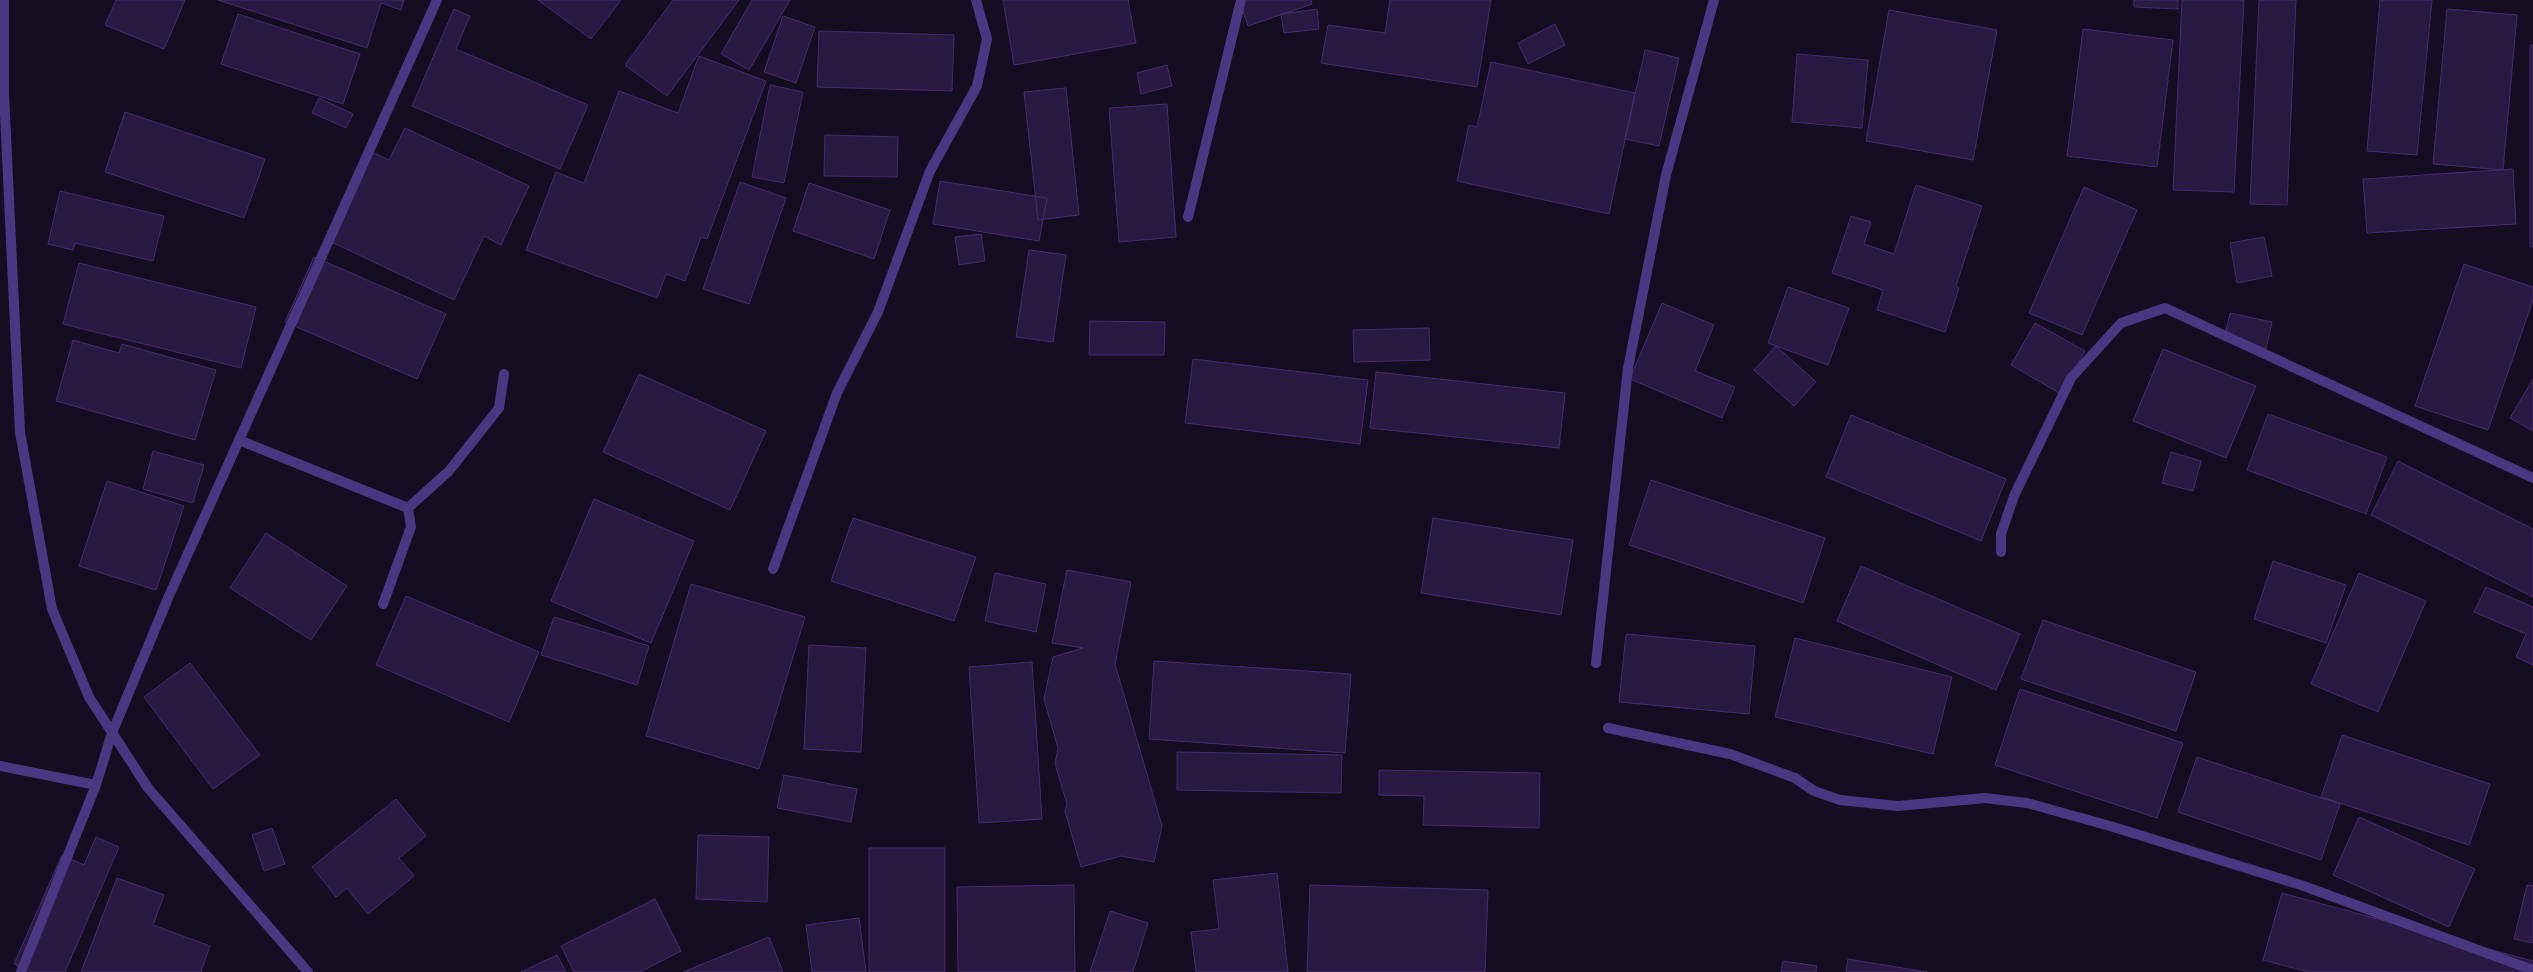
<svg xmlns="http://www.w3.org/2000/svg" width="2533" height="972" viewBox="0 0 2533 972" font-family="Cabin,sans-serif">
<style>
.building{fill:#2a1943;stroke:#462b70}
.lines{fill:none;stroke-linecap:round;stroke-linejoin:round}
.service{stroke:#493782;stroke-width:10}
.minor{stroke:#493782;stroke-width:10}
</style>
<rect width="100%" height="100%" fill="#150d22"/>
<path class="building" d="M116 0H185L164 49 105 25Z
M218 0H404L401 10 381 3 367 48Z
M538 0H621L591 39Z
M673 0H739L667 96 625 65Z
M752 0H790L749 70 721 54Z
M1003 0H1128L1136 43 1014 65Z
M1239 0H1311L1312 4 1248 26Z
M1390 0H1491L1477 87 1321 63 1328 25 1385 33Z
M2134 0H2178V9L2134 7Z
M2182 0H2244L2234 192 2173 190Z
M2259 0H2296L2287 205 2250 204Z
M2380 0H2432L2417 155 2367 151Z
M454 9 470 16 456 49 588 105 560 169 412 106Z
M1317 9 1319 29 1284 33 1281 14Z
M2447 9 2517 15 2503 170 2433 164Z
M1889 10 1997 30 1973 160 1866 141Z
M238 14 360 54 343 104 221 64Z
M783 16 815 27 796 83 764 72Z
M1555 24 1565 45 1528 64 1518 43Z
M2083 29 2173 40 2157 167 2067 156Z
M819 31 954 35 952 91 817 87Z
M2530 45H2533V247H2530Z
M1645 50 1679 58 1659 146 1625 139Z
M1797 54 1868 60 1862 128 1792 122Z
M699 56 766 81 707 239 701 237 685 281 666 274 657 298 526 250 556 172 584 183 619 91 678 113Z
M1491 62 1635 93 1609 214 1457 181 1469 125 1477 127Z
M1167 65 1172 86 1141 94 1137 73Z
M770 85 803 92 784 183 752 177Z
M1066 88 1079 215 1038 220 1024 92Z
M319 98 353 114 346 128 312 113Z
M1167 104 1176 237 1119 242 1109 108Z
M125 112 265 159 244 218 105 172Z
M405 128 529 186 501 245 484 236 454 300 325 239 368 150 389 160Z
M825 135 898 137 897 177 824 176Z
M2513 169 2516 224 2367 233 2363 179Z
M940 181 1047 198 1039 241 933 224Z
M740 182 786 198 749 304 703 289Z
M809 183 890 210 874 259 793 231Z
M1916 185 1982 206 1956 286 1959 288 1945 332 1877 310 1883 290 1832 273 1851 216 1871 222 1864 244 1894 254Z
M2084 187 2137 210 2082 335 2029 313Z
M60 191 164 216 153 261 75 243 73 250 48 244Z
M981 234 985 261 959 265 955 237Z
M2264 237 2272 276 2237 283 2230 243Z
M1029 250 1066 255 1053 342 1016 337Z
M314 257 446 314 417 379 285 322Z
M79 263 256 307 241 368 63 324Z
M2464 264 2533 287V300L2488 430 2415 406Z
M1788 287 1849 308 1828 365 1768 343Z
M1662 303 1714 325 1695 371 1735 387 1722 418 1630 379Z
M2230 313 2272 322 2266 349 2224 340Z
M1090 321 1165 322 1164 355H1089Z
M2035 323 2085 351 2061 394 2011 365Z
M1429 328 1430 360 1354 362 1353 330Z
M73 340 119 353 122 344 216 370 195 440 56 401Z
M1776 346 1816 382 1794 406 1754 370Z
M2163 349 2256 386 2226 458 2133 421Z
M1193 359 1368 380 1360 444 1185 423Z
M1376 372 1565 393 1559 448 1370 428Z
M639 374 766 431 730 510 603 452Z
M2533 379V431L2510 418Z
M2268 414 2387 457 2366 514 2247 470Z
M1851 415 2006 479 1981 541 1826 477Z
M153 451 204 465 193 503 143 489Z
M2171 452 2201 461 2193 491 2162 483Z
M2398 461 2533 529V597L2371 515Z
M1651 480 1825 538 1803 603 1629 545Z
M107 481 184 506 156 590 79 566Z
M594 499 694 541 651 643 551 601Z
M853 518 976 557 954 621 831 581Z
M1433 518 1573 540 1561 615 1421 593Z
M266 533 347 586 311 640 230 588Z
M2273 561 2346 585 2326 643 2254 619Z
M1861 566 2020 634 1996 690 1837 621Z
M1067 570 1131 582 1115 664 1162 826 1154 862 1121 856 1081 867 1065 811 1067 804 1055 764 1058 748 1044 699 1053 657 1083 648 1052 643Z
M995 573 1046 584 1036 632 985 621Z
M2359 573 2426 601 2378 712 2311 684Z
M691 584 805 617 759 769 646 736Z
M2486 587 2533 607V665L2516 657 2526 634 2474 612Z
M406 596 539 652 509 722 376 665Z
M554 617 649 646 637 685 541 655Z
M2043 620 2196 672 2176 731 2021 679Z
M1626 634 1755 646 1749 714 1619 702Z
M1795 638 1952 677 1933 754 1775 717Z
M809 645 866 648 861 752 804 749Z
M1154 661 1351 674 1345 753 1149 739Z
M1032 662 1042 819 979 823 969 667Z
M190 663 260 755 213 789 144 697Z
M2020 689 2183 743 2157 818 1995 765Z
M2342 735 2490 784 2469 845 2321 797Z
M1177 752 1342 755 1341 793 1177 790Z
M2197 757 2340 804 2321 860 2178 812Z
M1379 770 1540 773 1539 828 1423 825 1424 796 1379 795Z
M784 775 857 789 851 822 777 808Z
M396 799 426 836 399 858 414 876 368 914 347 888 336 897 312 867Z
M2359 817 2475 869 2449 927 2333 875Z
M272 828 285 864 264 871 252 835Z
M698 835 769 837 767 902 696 899Z
M96 837 119 847 65 972H32L14 964 62 855 84 865Z
M869 848H945V972H869Z
M1277 873 1288 972H1196L1191 932 1219 929 1213 880Z
M117 878 164 895 153 925 210 946 201 972H81Z
M1074 885 1075 972H958L957 887Z
M1310 885 1488 890 1485 972H1307Z
M2527 885 2533 886V943L2514 939Z
M2282 893 2533 961 2532 972H2308L2263 960Z
M655 899 681 951 640 972H574L561 946Z
M1110 911 1148 923 1133 972H1090Z
M859 918 866 972H812L806 925Z
M769 937 783 972H683Z
M557 955 566 972H521Z
M1848 959 1927 972H1846Z
M1783 961 1817 966 1816 972H1781Z"/>
<g class="lines">
<path class="service" d="M239 440 408 508 411 527 383 604
M408 508 449 471 499 408 504 374"/>
<path class="minor" d="M4 0V93L20 432 52 609 89 697 148 788 308 972
M1188 217 1241 0
M2001 552V534L2014 496 2071 378 2121 323 2165 308 2533 478
M773 569 837 393 878 312 930 171 977 86 987 39 976 0
M1596 663 1628 368 1666 175 1714 0
M1608 728 1730 754 1795 778 1814 791 1840 800 1898 806 1985 798 2027 803 2110 826 2301 885 2533 970
M0 766 96 785
M21 972 96 785 112 733 168 598 437 0"/>
</g>
</svg>
